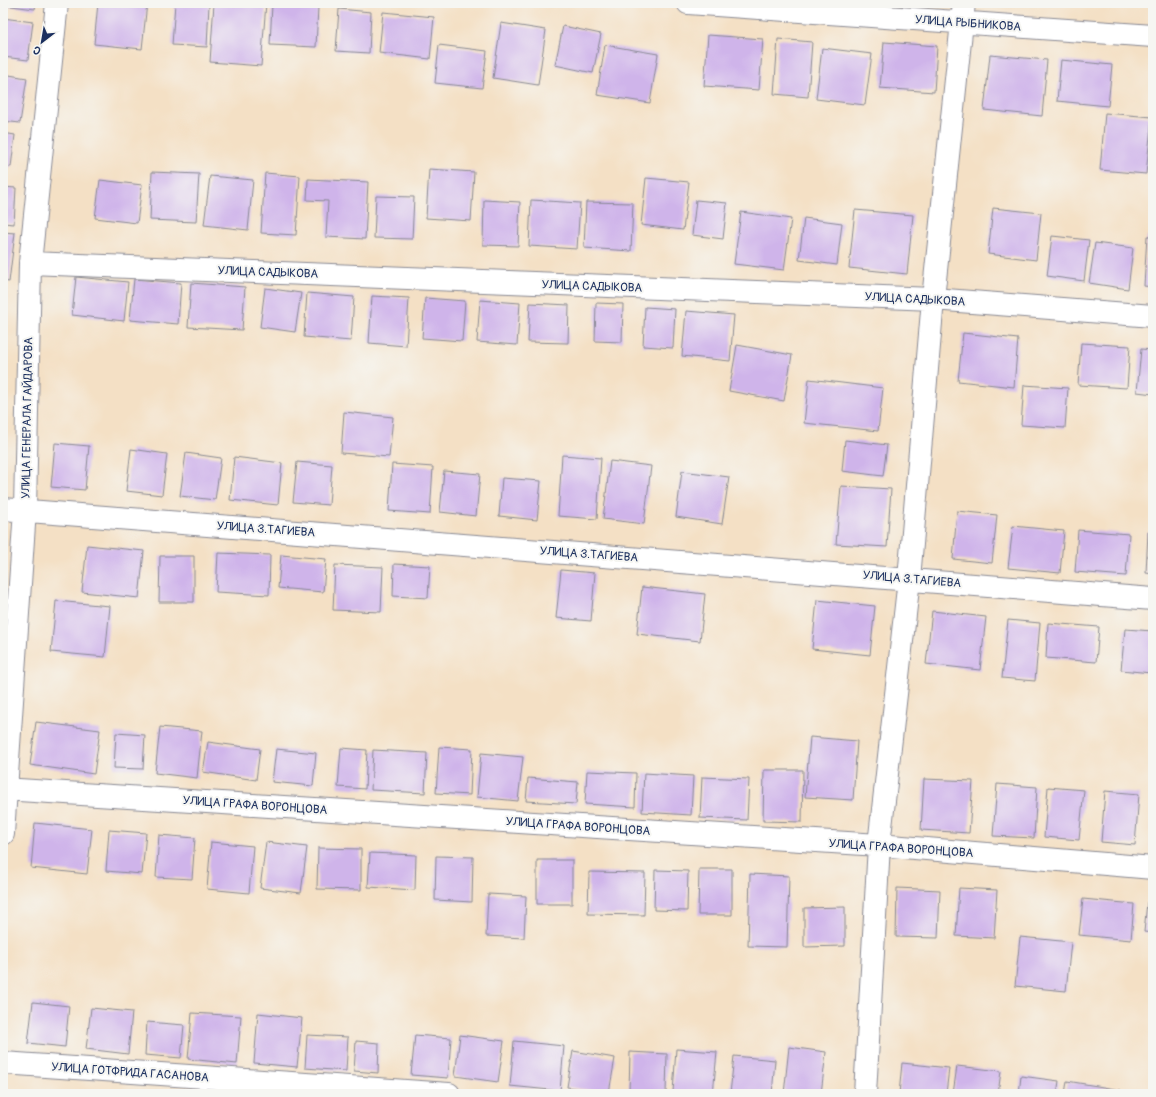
<svg xmlns="http://www.w3.org/2000/svg" width="1156" height="1097" viewBox="0 0 1156 1097" font-family="Pangolin,sans-serif">
<style>
.building{fill:#cfb4ea}
.lines{fill:none;stroke-linecap:round;stroke-linejoin:round}
.minor-casing{stroke:#888892;stroke-width:24}
.minor{stroke:#fff;stroke-width:22}
.labels{text-anchor:middle;stroke-width:4;stroke-linejoin:round;paint-order:stroke}
.street-label{font-size:12px;fill:#1b2f5e;stroke:#f6f6f2}
</style>
<rect width="100%" height="100%" fill="#f6f6f2"/>
<filter id="ink" filterUnits="userSpaceOnUse"><feTurbulence type="fractalNoise" baseFrequency=".025" numOctaves="2"/><feDisplacementMap in="SourceGraphic" scale="8" xChannelSelector="R" yChannelSelector="G"/><feConvolveMatrix kernelMatrix="1 2 1 2 8 2 1 2 1" color-interpolation-filters="sRGB"/></filter>
<filter id="wash" filterUnits="userSpaceOnUse"><feTurbulence type="fractalNoise" baseFrequency=".012" numOctaves="4" result="noise"/><feDisplacementMap in="SourceGraphic" scale="16" xChannelSelector="R" yChannelSelector="G"/><feGaussianBlur stdDeviation="0.9" result="paint"/><feColorMatrix in="noise" values="0 0 0 0 0 0 0 0 0 0 0 0 0 0 0 0 0 1.4 0 .05"/><feComposite in="paint" operator="in"/></filter>
<g filter="url(#wash)">
<rect width="100%" height="100%" fill="#f4e0c5"/>
<g id="blocks">
<path class="building" d="M3 3H36L35 9 3 5Z
M98 3H147L142 49 94 44Z
M175 3 209 4 207 47 172 45Z
M214 3H266L261 66 210 62Z
M272 4 318 7 316 47 270 45Z
M339 9 371 12 369 53 336 51Z
M383 12 434 17 430 59 379 53Z
M3 18 33 22 28 60 3 57Z
M501 23 546 30 538 85 493 78Z
M563 26 601 34 593 73 555 65Z
M708 35 763 39 759 90 704 86Z
M778 39 812 42 808 97 774 94Z
M884 42 937 46 934 92 880 88Z
M439 45 487 51 482 88 435 83Z
M605 45 658 54 650 103 597 95Z
M822 48 872 54 865 105 816 99Z
M990 55 1047 60 1042 116 984 110Z
M1061 60 1112 65 1108 106 1057 101Z
M3 74 27 78 20 123 3 121Z
M1105 113 1152 117 1146 174 1100 170Z
M3 133 15 135 11 167 3 166Z
M429 169 474 172 471 221 426 218Z
M152 172 199 174 196 222 150 220Z
M265 173 300 176 296 235 261 233Z
M210 176 253 180 248 230 204 225Z
M646 178 689 182 683 230 641 225Z
M308 179 368 182 365 239 326 237 328 201 307 200Z
M100 180 142 185 137 223 95 218Z
M3 187 16 188 14 224 3 223Z
M376 196 414 197 412 239 374 238Z
M484 200 520 202 518 246 483 245Z
M531 200 580 203 577 249 529 246Z
M696 200 727 203 723 239 692 235Z
M586 202 633 203 631 251 584 248Z
M993 208 1041 213 1036 260 988 254Z
M855 210 913 215 907 274 849 268Z
M741 212 791 219 784 270 734 264Z
M804 218 842 223 837 265 799 260Z
M3 232 15 233 9 282 3 281Z
M1052 236 1089 240 1084 281 1047 276Z
M1147 236 1153 237V287L1144 286Z
M1095 243 1133 248 1128 289 1089 283Z
M76 277 128 282 124 321 72 315Z
M134 279 181 283 178 324 130 320Z
M191 283 245 287 242 330 188 327Z
M265 288 301 293 295 332 260 327Z
M307 293 354 297 351 341 304 337Z
M372 296 409 298 406 346 369 343Z
M425 298 465 301 462 341 422 338Z
M480 300 520 303 517 345 477 342Z
M530 303 569 305 568 343 528 342Z
M596 303 623 304 622 342 595 341Z
M645 307 675 309 673 348 643 346Z
M686 311 734 315 730 361 682 356Z
M963 333 1018 339 1014 387 958 381Z
M1081 343 1130 346 1127 388 1078 385Z
M737 345 792 355 784 401 729 391Z
M1141 349 1153 350V394L1137 392Z
M809 379 883 388 878 431 804 423Z
M1024 385 1068 388 1065 428 1021 425Z
M344 412 393 417 389 457 341 453Z
M845 440 887 445 883 476 842 471Z
M55 443 89 446 85 490 51 487Z
M131 449 167 454 162 495 126 491Z
M186 453 221 458 215 500 180 496Z
M562 455 601 458 597 519 558 516Z
M234 457 282 463 278 505 230 500Z
M610 461 651 466 644 524 603 519Z
M297 462 332 465 329 505 293 502Z
M392 464 433 467 430 514 389 511Z
M444 471 480 474 476 516 440 512Z
M682 471 729 477 722 524 676 517Z
M502 478 541 481 537 520 499 516Z
M841 486 891 489 887 547 836 544Z
M957 511 997 515 992 563 953 559Z
M1013 526 1064 531 1060 573 1008 568Z
M1078 530 1129 534 1126 576 1075 572Z
M1148 532H1153V574L1146 573Z
M87 545 144 551 139 598 82 592Z
M218 553 270 555 269 595 216 592Z
M281 555 326 559 323 592 278 588Z
M160 556H194V602H159Z
M394 564 430 566 428 598 393 596Z
M335 565 383 567 381 612 333 610Z
M561 570 595 573 591 621 556 618Z
M642 587 705 594 700 641 637 634Z
M817 600 875 606 870 655 812 649Z
M56 601 110 606 105 657 51 652Z
M932 611 986 617 980 670 926 664Z
M1008 620 1040 623 1035 681 1002 678Z
M1048 623 1099 627 1096 662 1046 658Z
M1125 629 1153 631 1151 673 1121 670Z
M36 722 100 730 94 774 30 765Z
M160 727 202 731 197 778 155 773Z
M116 733 145 735 143 769 114 768Z
M810 737 857 741 853 800 805 797Z
M208 742 260 749 256 780 203 772Z
M439 747 472 749 470 795 436 793Z
M341 748 367 750 365 789 338 787Z
M276 749 316 753 313 786 272 782Z
M373 750 427 753 425 793 371 790Z
M481 753 523 757 518 801 477 797Z
M764 770H803L802 822 763 821Z
M587 771 636 773 635 807 585 804Z
M644 773 693 776 691 815 642 812Z
M702 777 749 779 747 820 700 818Z
M528 778 578 782 576 804 526 801Z
M924 779 973 781 969 833 921 830Z
M997 784 1037 787 1034 838 993 836Z
M1048 787 1084 790 1079 840 1044 837Z
M1105 791 1139 794 1135 845 1101 842Z
M35 823 92 829 87 874 31 868Z
M1152 824H1153V848L1150 847Z
M109 830 146 833 142 874 106 871Z
M159 835 195 838 192 879 156 877Z
M211 842 253 846 249 893 207 889Z
M266 842 307 847 301 893 260 888Z
M318 848 361 849V890L317 889Z
M370 853 416 855 415 890 368 887Z
M436 856 473 857 472 902 435 900Z
M537 860H572V904H537Z
M699 869H732V915H698Z
M655 870 688 871 687 911 654 910Z
M589 872 645 873 644 915 588 914Z
M750 874 789 876 787 947 748 946Z
M897 888 940 890 938 938 896 937Z
M959 888 997 890 994 938 956 936Z
M488 894 526 896 524 938 486 936Z
M1083 899 1134 904 1131 940 1079 935Z
M1147 902 1153 903V933L1144 932Z
M845 907V946L804 947V908Z
M1020 937 1071 942 1066 991 1015 986Z
M33 1002 69 1006 65 1047 28 1043Z
M91 1008 132 1012 128 1054 86 1049Z
M192 1013 241 1016 237 1064 188 1059Z
M258 1013 302 1018 297 1067 254 1063Z
M147 1022 184 1025 181 1058 145 1055Z
M307 1035 348 1037 346 1071 305 1068Z
M415 1035 451 1038 448 1078 411 1075Z
M460 1035 504 1041 498 1082 455 1076Z
M356 1041 379 1043 378 1073 354 1071Z
M514 1041 564 1046 560 1091 510 1086Z
M789 1047 826 1052 821 1094H784Z
M676 1049 717 1052 713 1094 673 1092Z
M573 1051 615 1058 609 1093 567 1087Z
M630 1052 667 1054 666 1093 629 1092Z
M734 1056 775 1060 772 1094H730Z
M902 1063 949 1068 946 1094H899Z
M957 1066 1001 1071 998 1094H953Z
M1021 1076 1059 1081 1057 1094H1019Z
M1067 1081 1121 1090V1094H1065Z"/>
</g>
</g>
<g filter="url(#ink)">
<use href="#blocks" fill-opacity="0" stroke="#888892" stroke-width="1"/>
<g class="lines">
<g class="minor-casing">
<path id="minor" d="M688 3 1153 36
M30 263 933 299 1153 316
M3 509 1153 599
M3 789 879 845 1153 868
M3 834 25 510 30 263 57 3
M3 1063 449 1094
M865 1094 879 845 909 579 933 299 964 3"/>
</g>
<use href="#minor" class="minor"/>
</g>
</g>
<g class="labels">
<g class="street-label">
<text transform="translate(968 23) rotate(4)" y="4">УЛИЦА РЫБНИКОВА</text>
<text transform="translate(268 272) rotate(2)" y="4">УЛИЦА САДЫКОВА</text>
<text transform="translate(592 286) rotate(2)" y="4">УЛИЦА САДЫКОВА</text>
<text transform="translate(915 299) rotate(3)" y="4">УЛИЦА САДЫКОВА</text>
<text transform="translate(27 418) rotate(-89)" y="4">УЛИЦА ГЕНЕРАЛА ГАЙДАРОВА</text>
<text transform="translate(266 529) rotate(4)" y="4">УЛИЦА З.ТАГИЕВА</text>
<text transform="translate(589 554) rotate(4)" y="4">УЛИЦА З.ТАГИЕВА</text>
<text transform="translate(912 579) rotate(5)" y="4">УЛИЦА З.ТАГИЕВА</text>
<text transform="translate(255 805) rotate(4)" y="4">УЛИЦА ГРАФА ВОРОНЦОВА</text>
<text transform="translate(578 826) rotate(4)" y="4">УЛИЦА ГРАФА ВОРОНЦОВА</text>
<text transform="translate(901 848) rotate(4)" y="4">УЛИЦА ГРАФА ВОРОНЦОВА</text>
<text transform="translate(130 1072) rotate(4)" y="4">УЛИЦА ГОТФРИДА ГАСАНОВА</text>
</g>
</g>
<rect width="1156" height="1097" fill="none" stroke="#f6f6f2" stroke-width="16"/>
<g transform="translate(42 42) rotate(211)" stroke="#f6f6f2" stroke-width="3" paint-order="stroke">
<path d="M0-3L7 15L0 10L-7 15Z" fill="#1b2f5e"/>
<text y="-6" font-size="11" font-weight="bold" text-anchor="middle" fill="#1b2f5e">С</text>
</g>
</svg>
